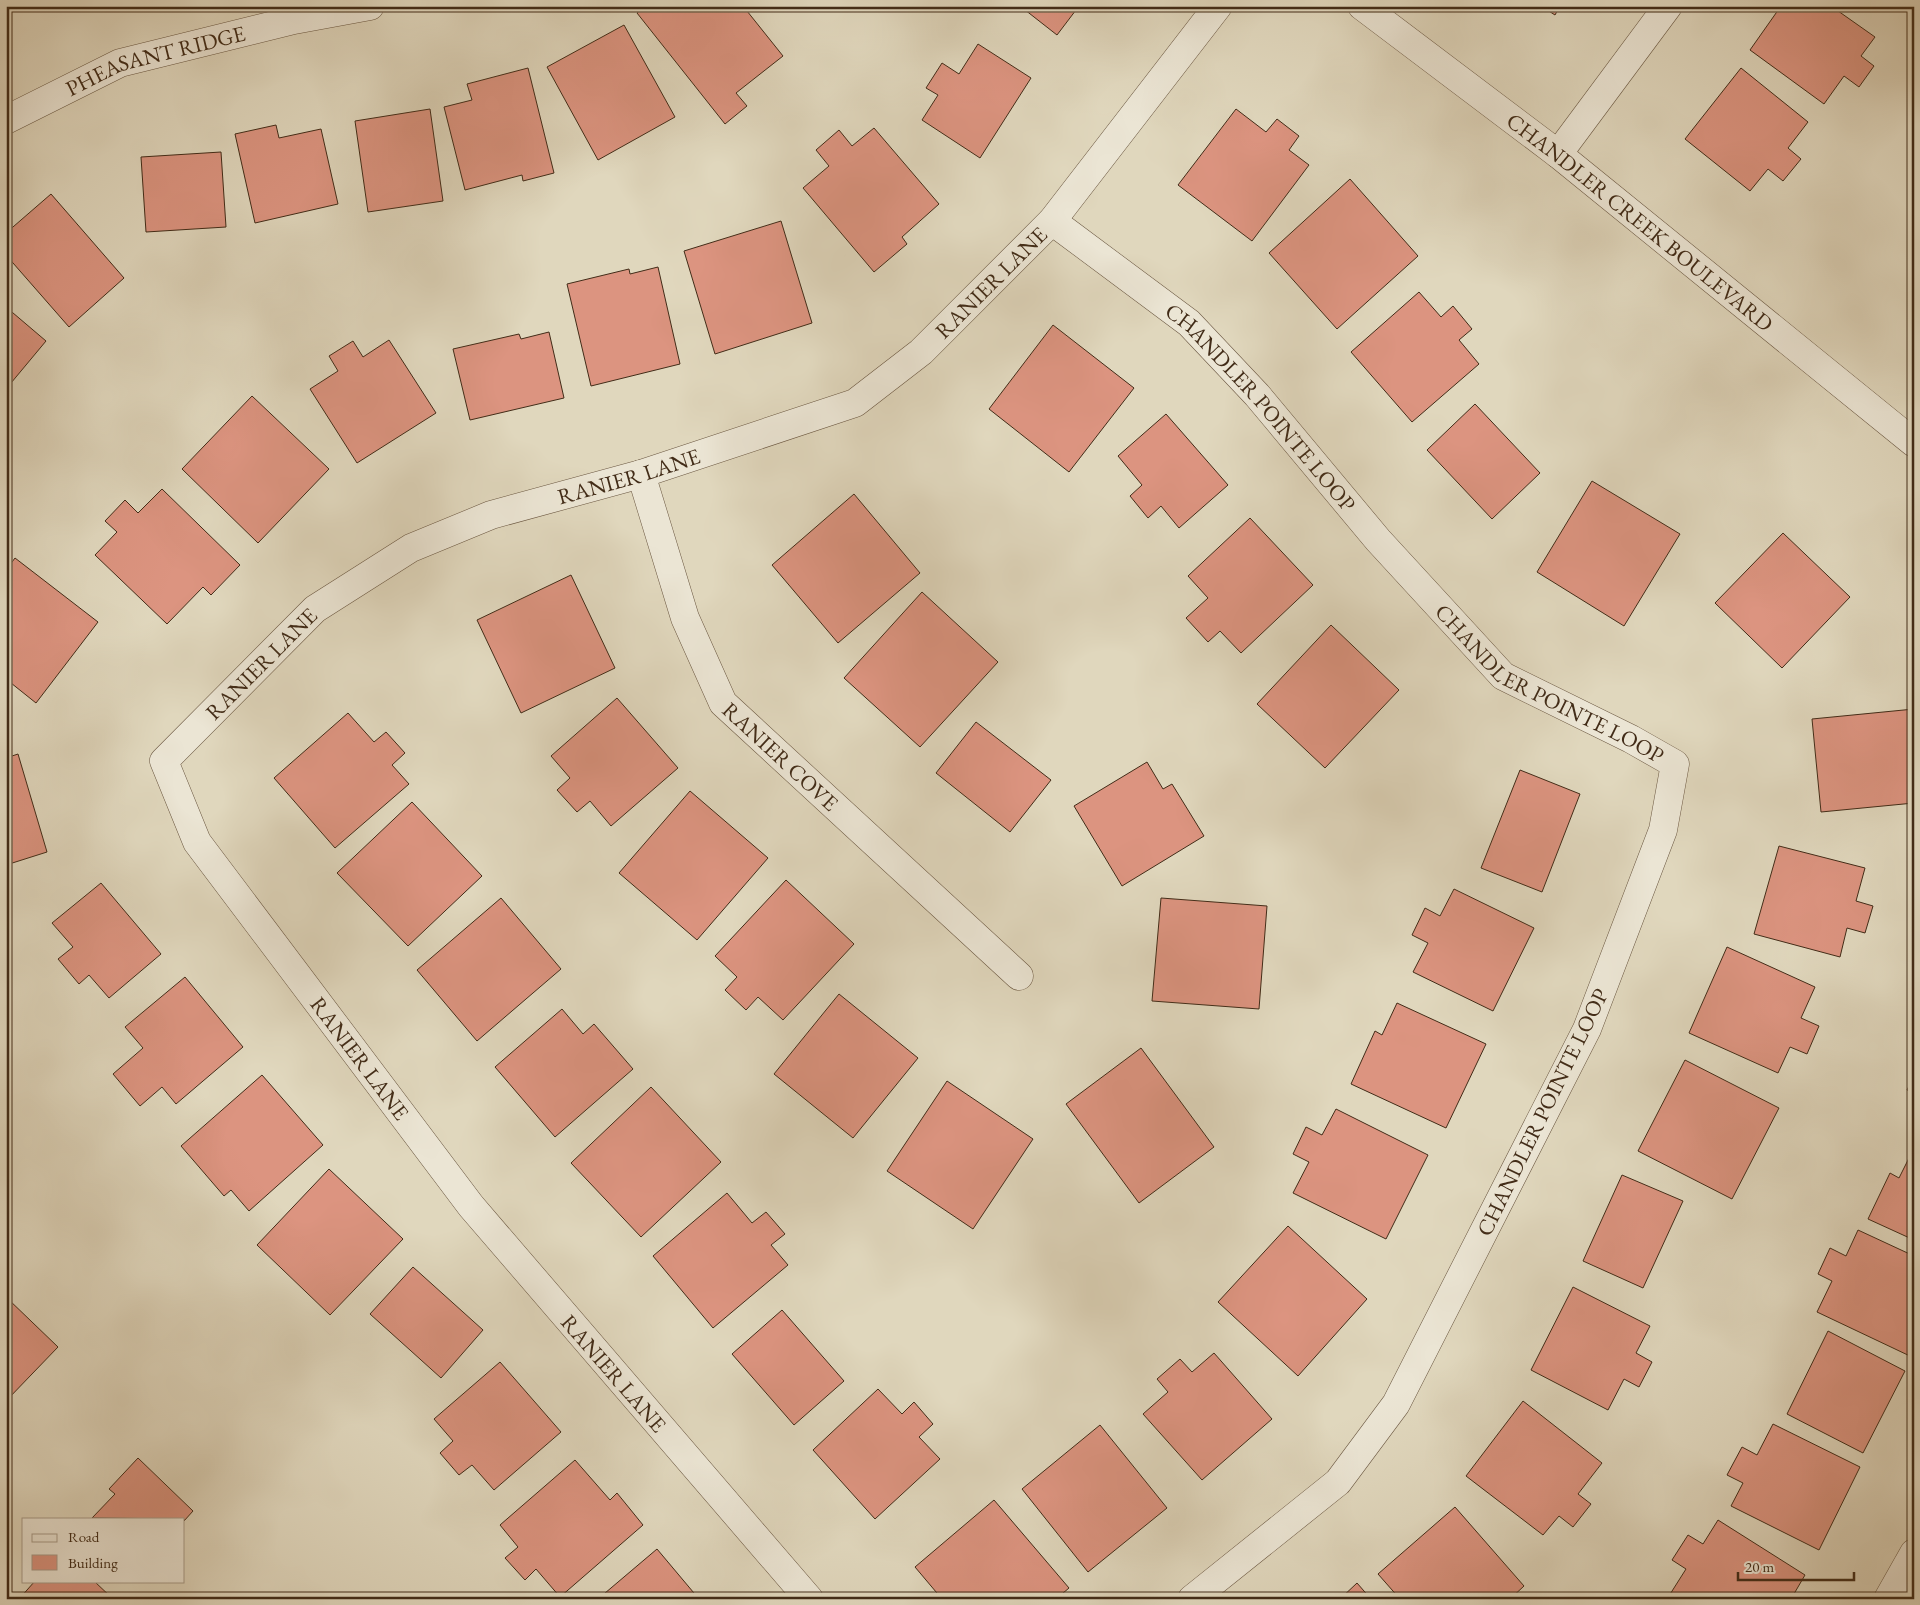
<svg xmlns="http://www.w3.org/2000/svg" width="1920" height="1605" viewBox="0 0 1920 1605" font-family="'EB Garamond',serif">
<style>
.building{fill:#dc9480;stroke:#422c18}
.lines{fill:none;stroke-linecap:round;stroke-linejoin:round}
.minor-casing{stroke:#6a5741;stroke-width:29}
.minor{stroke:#ebe5d4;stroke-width:28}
.labels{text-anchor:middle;stroke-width:4;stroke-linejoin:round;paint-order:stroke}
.street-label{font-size:22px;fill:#422c18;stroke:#ebe5d4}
</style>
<rect width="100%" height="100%" fill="#e0d7bd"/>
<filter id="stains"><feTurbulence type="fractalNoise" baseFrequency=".004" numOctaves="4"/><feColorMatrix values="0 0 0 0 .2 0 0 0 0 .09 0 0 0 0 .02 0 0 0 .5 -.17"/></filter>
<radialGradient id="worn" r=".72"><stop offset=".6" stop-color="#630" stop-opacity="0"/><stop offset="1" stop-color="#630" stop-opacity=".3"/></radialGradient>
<path class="building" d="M645 6H743L783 56 736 93 747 106 725 124 637 13Z
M1020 6H1079L1057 35Z
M1541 6H1560L1555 15Z
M1781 6H1831L1875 37 1861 56 1874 66 1859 87 1844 76 1824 104 1750 50Z
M624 25 675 117 598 160 547 67Z
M978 44 1031 78 980 158 922 120 938 95 926 88 942 63 959 74Z
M528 68 554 173 523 181 522 175 465 190 444 107 472 100 467 84Z
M1741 68 1808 122 1788 148 1801 159 1783 181 1768 169 1750 191 1685 139Z
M430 109 443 201 368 212 355 121Z
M1236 109 1266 132 1277 119 1299 136 1289 150 1309 165 1252 241 1178 185Z
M276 125 279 138 321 129 338 204 255 223 235 134Z
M874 128 939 204 902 237 907 244 874 272 803 188 829 166 816 150 839 130 852 146Z
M221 152 226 227 146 232 141 157Z
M1350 179 1418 256 1337 329 1269 253Z
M51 194 124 278 69 327 6 255V233Z
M781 221 812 323 715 354 684 251Z
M658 267 680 364 591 386 567 284 629 269 630 274Z
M1419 292 1441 317 1453 306 1472 329 1459 340 1479 364 1412 422 1351 352Z
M6 307 46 341 6 389Z
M1053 325 1134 388 1069 472 989 409Z
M549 332 564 398 470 420 453 349 519 334 521 339Z
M389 340 436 413 357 463 310 389 338 371 329 356 353 341 363 357Z
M252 396 329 469 258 543 182 469Z
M1475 404 1540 473 1492 519 1427 450Z
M1166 414 1228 485 1179 528 1161 506 1148 518 1130 496 1142 485 1118 456Z
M1592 481 1680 534 1624 626 1537 572Z
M162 489 240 565 211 595 203 587 167 624 95 555 117 532 105 521 125 500 138 513Z
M854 494 920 573 838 643 772 565Z
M1250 518 1313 585 1241 653 1220 631 1208 642 1186 618 1208 598 1188 576Z
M1783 533 1850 597 1782 668 1715 603Z
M15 558 98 622 36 703 6 679V570Z
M571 575 615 668 521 713 477 620Z
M922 592 998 662 920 747 844 678Z
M1331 625 1399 690 1325 768 1257 704Z
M617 698 678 768 611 826 590 801 577 812 557 790 570 778 551 756Z
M1914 709V803L1821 812 1812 719Z
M348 713 374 742 386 732 405 753 392 765 409 784 335 848 274 778Z
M976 722 1051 780 1010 832 936 773Z
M18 754 47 852 6 865V758Z
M1147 762 1163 789 1172 784 1204 836 1122 886 1074 806Z
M1520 770 1580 794 1542 892 1481 868Z
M690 791 768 858 697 940 619 873Z
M412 802 482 876 408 946 337 873Z
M1779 846 1865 868 1856 901 1873 906 1865 933 1847 928 1840 957 1754 934Z
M786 880 854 944 783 1020 758 997 746 1010 725 990 737 977 715 956Z
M101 883 161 954 109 998 89 975 79 984 58 959 73 947 52 923Z
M1454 889 1534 928 1493 1011 1413 972 1428 943 1412 935 1425 908 1440 916Z
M501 898 561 969 477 1041 417 970Z
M1161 898 1267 906 1259 1009 1152 1001Z
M1727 947 1815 987 1801 1018 1819 1026 1807 1054 1790 1047 1778 1073 1689 1033Z
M185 977 243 1047 176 1104 162 1087 140 1106 113 1074 143 1048 125 1027Z
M839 994 918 1058 853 1138 774 1074Z
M1397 1003 1486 1044 1446 1128 1351 1084 1375 1031 1382 1035Z
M562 1009 583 1034 594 1024 633 1069 555 1137 495 1067Z
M1141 1048 1214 1147 1139 1203 1066 1104Z
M1685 1060 1779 1108 1732 1199 1638 1151Z
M262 1075 323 1145 249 1211 231 1190 224 1196 181 1146Z
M1914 1076V1093L1907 1090Z
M947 1081 1033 1139 973 1229 887 1171Z
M651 1087 721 1162 641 1237 571 1163Z
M1336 1109 1428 1155 1386 1239 1293 1193 1309 1162 1293 1154 1306 1127 1322 1135Z
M1914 1148V1240L1868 1219 1890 1173 1899 1178Z
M329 1169 403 1239 330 1315 257 1245Z
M1622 1175 1683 1201 1643 1288 1583 1261Z
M727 1193 752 1223 766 1212 785 1234 771 1245 788 1265 713 1328 653 1256Z
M1288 1226 1367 1299 1298 1376 1218 1302Z
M1858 1230 1914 1256V1353L1912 1357 1817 1312 1832 1281 1818 1274 1830 1248 1846 1256Z
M413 1267 483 1330 441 1378 370 1314Z
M1573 1287 1650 1326 1636 1353 1652 1362 1639 1387 1624 1379 1608 1410 1531 1370Z
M6 1297 58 1347 6 1401Z
M782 1310 844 1381 794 1425 732 1354Z
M1828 1331 1905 1371 1863 1453 1787 1414Z
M1214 1353 1272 1419 1202 1480 1143 1414 1168 1392 1157 1379 1180 1359 1192 1372Z
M500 1362 561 1432 494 1490 472 1465 459 1475 440 1453 453 1441 434 1419Z
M878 1389 902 1414 914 1402 933 1424 919 1437 940 1459 875 1519 813 1450Z
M1523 1401 1602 1463 1578 1494 1591 1504 1573 1527 1559 1516 1543 1535 1466 1476Z
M1773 1424 1860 1467 1819 1550 1731 1506 1743 1483 1727 1475 1742 1447 1757 1455Z
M1100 1425 1167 1508 1088 1572 1022 1489Z
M138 1458 193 1511 184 1521V1519L92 1518 115 1494 109 1489Z
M575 1460 610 1500 617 1493 643 1525 560 1597 536 1569 525 1580 505 1558 518 1547 500 1525Z
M994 1500 1069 1588 1056 1599H942L915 1567Z
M1455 1507 1524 1586 1510 1599H1400L1378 1574Z
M1718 1520 1805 1575 1791 1599H1667L1686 1569 1672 1560 1688 1535 1703 1544Z
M657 1549 699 1599H598Z
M35 1581H94L113 1599H19Z
M1357 1583 1371 1599H1340Z"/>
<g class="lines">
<g class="minor-casing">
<g id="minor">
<path id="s1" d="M1362 6 1558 154 1914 443"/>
<path id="s2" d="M6 120 120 63 294 20 370 6"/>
<path d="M1558 154 1668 6"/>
<path id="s3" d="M1052 221 1189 323 1257 395 1378 540 1503 676 1631 739 1675 764 1663 830 1587 1029 1396 1404 1338 1482 1192 1599"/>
<path id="s4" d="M641 474 685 618 723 703 1019 976"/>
<path id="s5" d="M809 1599 471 1206 197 842 164 761 315 609 411 548 491 515 641 474 855 403 921 352 1052 221 1218 6"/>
<path d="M1888 1599 1914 1553"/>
</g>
</g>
<use href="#minor" class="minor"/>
</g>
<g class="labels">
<g class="street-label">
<text dy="8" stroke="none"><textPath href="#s2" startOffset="162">PHEASANT RIDGE</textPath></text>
<text dy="8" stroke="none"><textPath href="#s1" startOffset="352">CHANDLER CREEK BOULEVARD</textPath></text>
<text dy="8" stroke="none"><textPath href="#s5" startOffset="2039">RANIER LANE</textPath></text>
<text dy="8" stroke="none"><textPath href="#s3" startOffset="281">CHANDLER POINTE LOOP</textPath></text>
<text dy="8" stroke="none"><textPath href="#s5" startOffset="1619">RANIER LANE</textPath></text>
<text dy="8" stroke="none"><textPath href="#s5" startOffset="1199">RANIER LANE</textPath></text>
<text dy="8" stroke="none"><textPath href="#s3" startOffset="686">CHANDLER POINTE LOOP</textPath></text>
<text dy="8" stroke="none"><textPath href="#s4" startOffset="322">RANIER COVE</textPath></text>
<text transform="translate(360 1058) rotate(53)" y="8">RANIER LANE</text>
<text transform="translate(1542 1112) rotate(-64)" y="8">CHANDLER POINTE LOOP</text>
<text transform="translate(614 1373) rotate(49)" y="8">RANIER LANE</text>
</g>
</g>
<rect width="1920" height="1605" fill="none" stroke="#e0d7bd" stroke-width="25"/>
<rect x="8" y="8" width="1905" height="1590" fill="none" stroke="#422c18" stroke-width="2.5"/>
<rect x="12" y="12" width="1895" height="1580" fill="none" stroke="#422c18"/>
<rect x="22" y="1518" width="162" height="65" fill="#ebe5d4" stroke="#a79b89"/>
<rect x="32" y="1534" width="25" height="8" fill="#ebe5d4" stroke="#a79b89"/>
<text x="68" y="1542" font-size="15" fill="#422c18">Road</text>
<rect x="32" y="1555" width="25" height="15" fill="#dc9480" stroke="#a79b89"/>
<text x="68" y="1568" font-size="15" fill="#422c18">Building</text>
<path d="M1738 1572v8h116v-8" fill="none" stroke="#422c18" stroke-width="2.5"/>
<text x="1745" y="1572" font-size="15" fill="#422c18" stroke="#ebe5d4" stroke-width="4" paint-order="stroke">20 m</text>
<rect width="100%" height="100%" filter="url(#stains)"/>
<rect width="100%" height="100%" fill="url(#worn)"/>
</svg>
